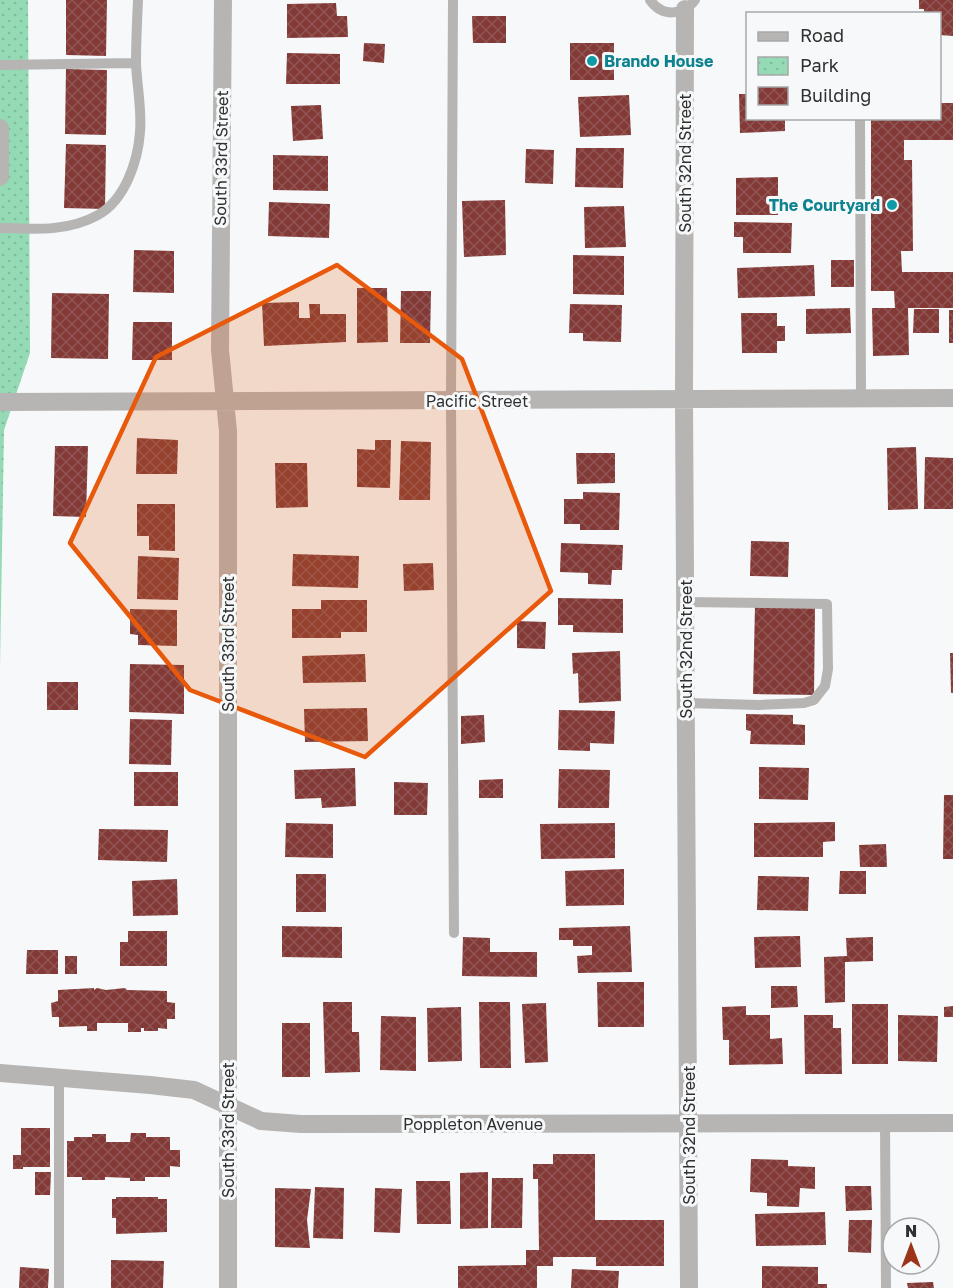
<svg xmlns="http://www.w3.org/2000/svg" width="953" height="1288" viewBox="0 0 953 1288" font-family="'Golos Text',sans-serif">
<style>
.park{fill:url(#park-dots)}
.building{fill:url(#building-cross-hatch)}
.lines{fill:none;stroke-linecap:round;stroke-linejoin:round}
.service{stroke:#b6b5b4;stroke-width:10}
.minor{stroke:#b6b5b4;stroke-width:18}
.marked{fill:#e8590c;fill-opacity:0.2;stroke:#e8590c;stroke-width:4.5;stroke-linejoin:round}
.culture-dot{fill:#0f9aa8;stroke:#f6f8f9;stroke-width:2}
.labels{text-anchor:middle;stroke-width:6;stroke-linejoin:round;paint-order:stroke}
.culture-label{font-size:16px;font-weight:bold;fill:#0d838f;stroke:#f6f8f9;text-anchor:start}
.street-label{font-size:16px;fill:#2f3030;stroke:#f6f8f9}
</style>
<defs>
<pattern id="park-dots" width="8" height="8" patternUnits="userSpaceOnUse" patternTransform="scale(1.5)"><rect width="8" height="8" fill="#94dab5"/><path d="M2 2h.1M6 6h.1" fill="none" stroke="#80bb9c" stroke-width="1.8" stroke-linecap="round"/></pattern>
<pattern id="building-cross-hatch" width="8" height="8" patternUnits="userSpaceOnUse" patternTransform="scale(1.5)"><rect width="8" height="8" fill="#833a37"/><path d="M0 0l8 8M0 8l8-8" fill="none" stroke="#8f5553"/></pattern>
</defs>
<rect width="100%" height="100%" fill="#f6f8f9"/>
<path class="park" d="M0 0H28L30 353 4 430 0 667Z"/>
<path class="building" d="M66 0H107L106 56 66 55Z
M919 0H953V36L940 35V14H924V9H919Z
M336 3 337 16H347L348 37 287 38V4Z
M472 16H506V43H473Z
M364 43 385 44 384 63 363 61Z
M570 43H614V80H570Z
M287 53 340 54V84H286Z
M66 69 107 70 106 135 65 134Z
M739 94H748V118H785V131L740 133Z
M629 95 631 135 580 137 578 97Z
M940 103H953V140H904V160H912L913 251H901L902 272H953V308H908L909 355 873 356 872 308H895L894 291H871V118H940Z
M321 105 323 139 293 141 291 106Z
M66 144 106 145 105 209 64 208Z
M576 148H624L623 188 575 187Z
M526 149 554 150 553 184 525 183Z
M273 155 328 156V191L273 190Z
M778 177V215H736V178Z
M505 200 506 255 464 257 462 201Z
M269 202 330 204 329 238 268 236Z
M624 206 626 247 585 248 584 207Z
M734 222 792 223 791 253H743V237H734Z
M134 250 174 251V293L133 292Z
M573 255 624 256V295L573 294Z
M831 260H854V287H831Z
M814 265 815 296 738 298 737 268Z
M357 288H387L388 342 357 343Z
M401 291H431L430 343H400Z
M52 293 109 294 108 359 51 358Z
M299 302V318H310L309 304H320V314H346V342L264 346 262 303Z
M570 304 622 305 621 342 583 341V333H569Z
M850 308 851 333 806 334V309Z
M914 309H939V333H913Z
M949 310H953V343H949Z
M741 313H777V326H785V341H777V353H742Z
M133 322H172V360H132Z
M137 438 178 440 177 474H136Z
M375 440H391L390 488 357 487V449L375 450Z
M401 441 431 442 430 500H399Z
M55 446H88L86 517 53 516Z
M916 447 918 509 888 510 887 448Z
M576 453H615V483L577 484Z
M925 457 953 458V509H924Z
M275 463H307L308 507 276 508Z
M583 492 620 493 619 530H580V524H564V499H583Z
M137 504H175V551L149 550V536H137Z
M751 541 789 542 788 577 750 576Z
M561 543 623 545 622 570H612L611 585 588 584V573L560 572Z
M293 554 359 556 358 588 292 586Z
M138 556 179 558 178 600 137 599Z
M433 563 434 590 404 591 403 564Z
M558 598 623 599V633L573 632V625H558Z
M321 600H367V632H341V638H292V609H321Z
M755 606 815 607 814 695 753 694Z
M130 609 177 610V646L138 645V635L130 634Z
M517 621 546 622 545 649 517 648Z
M620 651 621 701 579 703 578 673 573 674 572 653Z
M950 653H953V693H951Z
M365 654 366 682 303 683 302 656Z
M130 664 184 665V714L129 712Z
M47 682H78V710H47Z
M367 708 368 741 305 742 304 709Z
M559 710 615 711 614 744 590 743V751L558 750Z
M746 714 793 715V724L805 725V745L750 744 751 731 746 730Z
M484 715 485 742 461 744V716Z
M130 719 172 720 171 765 129 764Z
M759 767 809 768 808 800 759 799Z
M355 768 356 806 322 808 321 798 295 799 294 770Z
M559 769 610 770 609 808H558Z
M134 772H178V806H134Z
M503 779V798H479V780Z
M394 782 428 783 427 815H394Z
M944 795H953V859H943Z
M835 822V841L823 842V857H754V823Z
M286 823 333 824V858L285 857Z
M615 823V858L541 859 540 824Z
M99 829 168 830 167 862 98 860Z
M886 844 887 867H860L859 845Z
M624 869V905L566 906 565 871Z
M840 871H866V894H839Z
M296 874H326V912H296Z
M758 876 809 877 808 911 757 910Z
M177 879 178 915 133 916 132 881Z
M282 926 342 927V958L282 957Z
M630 926 632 972 578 973 577 956 592 955V946H573V940H559V928Z
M128 931H167V966H120V942H128Z
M800 936 801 967 755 968 754 937Z
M463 937 490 938V952H537V977L462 976Z
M873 937V961L845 962V1002L825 1003 824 957 847 956 846 938Z
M27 950H58V974H26Z
M65 956H77V974H65Z
M597 982H644V1027H598Z
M771 986H797L798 1007 771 1008Z
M94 988V990L97 988 106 990 125 988 127 990 167 991V1002L175 1003V1019H167V1029L158 1028V1031H144V1028H141V1032H128V1023H97V1031H87V1026L59 1027V1017H52L51 1003 58 1001V990Z
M323 1002H352V1032H359L360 1072 325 1073Z
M479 1002H510L511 1068H480Z
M546 1003 548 1062 525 1063 522 1004Z
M852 1004H888V1064H852Z
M746 1006V1015H770V1039L782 1038 783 1064 729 1065V1040H723L722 1007Z
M953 1006V1017H944V1007Z
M461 1007 462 1061 428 1062 427 1008Z
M804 1015H833V1028H841L842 1074H805Z
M898 1015 938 1016 937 1062 898 1061Z
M381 1016 416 1017V1071L380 1070Z
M282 1023H310V1077H282Z
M21 1128H50V1167H23V1169H13V1155H21Z
M131 1133H146V1137H170V1150H180V1167L170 1166V1177H145V1181H130V1178L105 1177V1180H82V1177H67V1141H74V1137H92V1134H106V1142H130Z
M553 1154H595V1220H664V1266H596V1257H553V1266H537V1288H458V1266L526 1265V1250H539L538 1179H533V1164H553Z
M751 1159 788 1160V1166L815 1167V1189L800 1188 799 1207 767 1206V1193L750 1192Z
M35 1172H51L50 1195H35Z
M488 1172V1228L460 1229V1173Z
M492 1178H523L522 1228H491Z
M416 1181H450L451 1224H417Z
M845 1186H871L872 1210 846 1211Z
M315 1187 344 1188 343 1239 313 1238Z
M275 1188 311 1189 307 1220 310 1248 275 1247Z
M375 1188 402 1189 400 1233 374 1232Z
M116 1197H158V1199H167V1232L116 1234V1218H112V1199H116Z
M825 1212 826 1245 756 1246 755 1214Z
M849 1220H872L871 1253 848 1252Z
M111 1260 164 1261 163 1288H111Z
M762 1266 818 1267V1284H827V1288H762Z
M20 1267 49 1269 48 1288H19Z
M572 1269 619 1271 618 1288H571Z
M933 1282 934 1288H908L907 1283Z"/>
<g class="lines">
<path class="service" d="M453 0 451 401 454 933
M650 0C662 17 683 16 695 0
M0 65 136 63
M860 118 861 399
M0 228C33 229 68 232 98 215 125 200 138 161 140 132 142 110 137 86 136 64 136 43 137 21 138 0
M685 602 827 604 828 669 825 686 814 700 804 703 759 705 686 703
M59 1077V1288
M885 1124 886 1288"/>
<path class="minor" d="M223 0 220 350 228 431V1288
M685 9 684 400 689 1288
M0 128V177
M0 402 953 398
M0 1073 150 1085 194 1090 261 1121 301 1124 953 1123"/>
</g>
<path class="marked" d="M337 265 462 359 551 591 365 757 190 690 70 543 156 357Z"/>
<g class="culture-dot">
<circle cx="592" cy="61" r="6"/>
<circle cx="892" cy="205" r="6"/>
</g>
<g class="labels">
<g class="culture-label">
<text x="604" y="67">Brando House</text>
<text x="880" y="211" text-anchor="end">The Courtyard</text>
</g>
<g class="street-label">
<text transform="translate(221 158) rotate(-89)" y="6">South 33rd Street</text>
<text transform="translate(685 163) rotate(-90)" y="6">South 32nd Street</text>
<text x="477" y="407">Pacific Street</text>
<text transform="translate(228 644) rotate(-90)" y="6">South 33rd Street</text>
<text transform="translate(686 649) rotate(-90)" y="6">South 32nd Street</text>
<text x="473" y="1130">Poppleton Avenue</text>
<text transform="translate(228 1130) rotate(-90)" y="6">South 33rd Street</text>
<text transform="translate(689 1135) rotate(-90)" y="6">South 32nd Street</text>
</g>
</g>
<rect x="746" y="12" width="195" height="108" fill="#f6f8f9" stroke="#a6a8a9" stroke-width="1.5"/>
<rect x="758" y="32" width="30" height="9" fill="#b6b5b4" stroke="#a6a8a9" stroke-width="1.5"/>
<text x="800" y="42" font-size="18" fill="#2f3030">Road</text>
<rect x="758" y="57" width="30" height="18" fill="url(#park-dots)" stroke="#a6a8a9" stroke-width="1.5"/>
<text x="800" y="72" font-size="18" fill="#2f3030">Park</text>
<rect x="758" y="87" width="30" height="18" fill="url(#building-cross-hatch)" stroke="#a6a8a9" stroke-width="1.5"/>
<text x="800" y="102" font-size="18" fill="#2f3030">Building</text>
<g transform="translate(911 1246)"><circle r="28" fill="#f6f8f9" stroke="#a6a8a9" stroke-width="1.5"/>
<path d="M0-4.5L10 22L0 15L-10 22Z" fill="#9c341a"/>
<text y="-9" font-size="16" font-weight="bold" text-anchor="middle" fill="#2f3030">N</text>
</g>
</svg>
